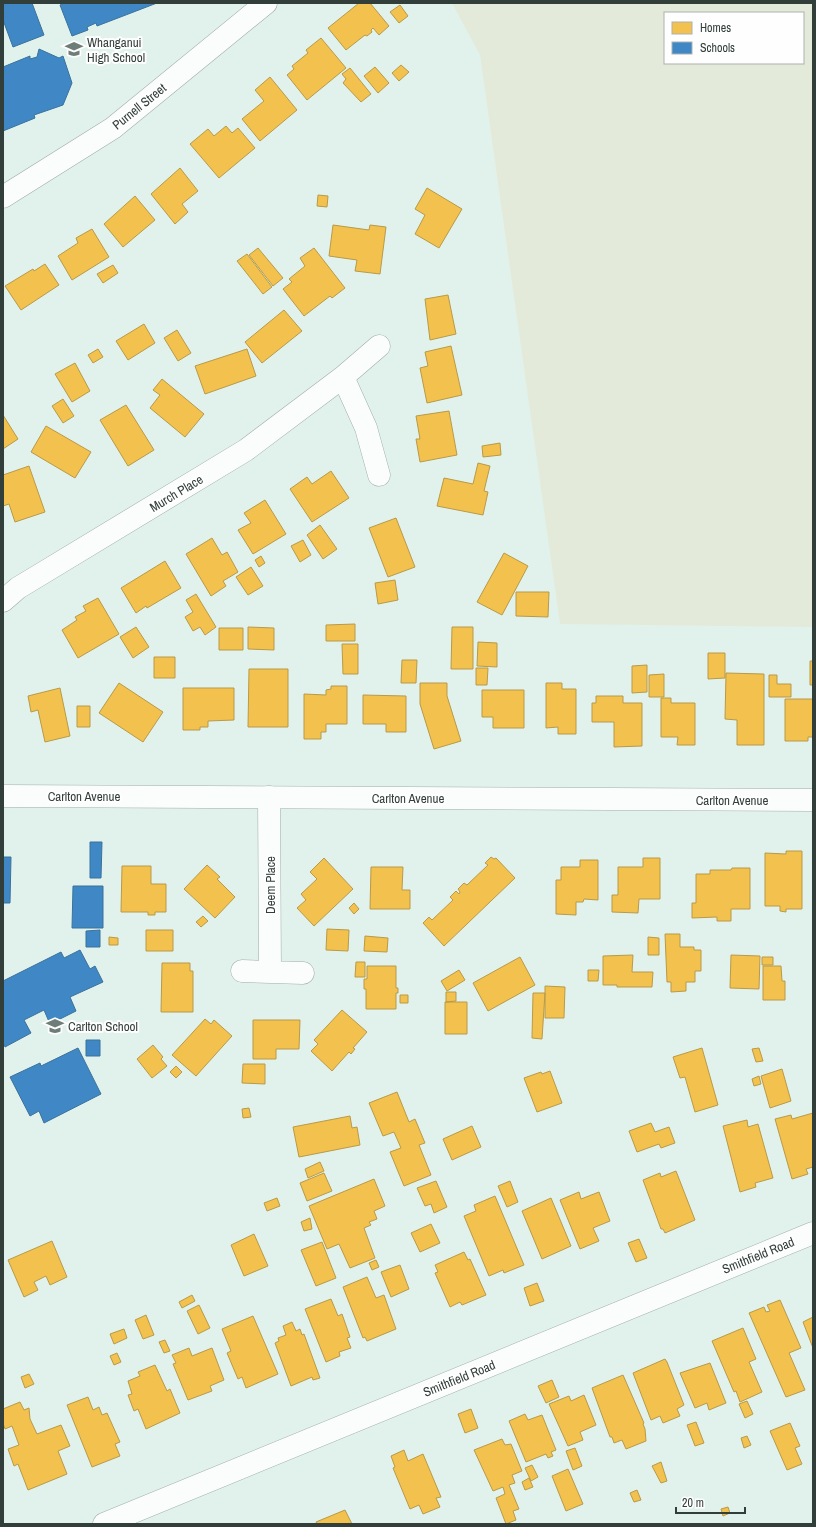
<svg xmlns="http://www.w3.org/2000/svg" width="816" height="1527" viewBox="0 0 816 1527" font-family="'Archivo Narrow',sans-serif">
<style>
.green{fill:#e3eada;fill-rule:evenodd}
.homes{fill:#f2c14e;stroke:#b89a48}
.schools{fill:#3f88c5;stroke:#3b729b}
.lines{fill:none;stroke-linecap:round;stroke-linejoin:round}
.minor-casing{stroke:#a0ada8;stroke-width:23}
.secondary-casing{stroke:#a0ada8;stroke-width:23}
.trunk-casing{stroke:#a0ada8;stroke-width:23}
.minor{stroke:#fafdfc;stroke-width:22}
.secondary{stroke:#fafdfc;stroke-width:22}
.trunk{stroke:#fafdfc;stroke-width:22}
.labels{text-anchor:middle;stroke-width:4;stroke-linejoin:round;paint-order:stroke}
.poi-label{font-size:13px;fill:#323e3a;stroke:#fefefe;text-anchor:start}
.street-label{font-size:13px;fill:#323e3a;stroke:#fefefe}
</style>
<rect width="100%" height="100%" fill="#e1f2ec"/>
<path class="green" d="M452 3H813V627L560 624 480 55ZM665 13H803V63H665Z"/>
<path class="homes" d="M359 3H370L389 26 379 35 373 28 371 30 372 32 367 36 365 35 346 50 328 28Z
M400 5 408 16 399 23 390 12Z
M321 38 346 68 307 100 287 75 294 69 292 66 308 53 306 50Z
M401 65 409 72 399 81 392 73Z
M375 67 389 83 378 93 364 76Z
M350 68 371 94 361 102 343 83 346 79 342 74Z
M270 77 297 110 260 141 242 119 264 101 255 90Z
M226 126 232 133 238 128 255 148 219 178 190 144 208 129 214 136Z
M180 168 198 191 182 204 188 212 175 224 151 194Z
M427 188 462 209 439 248 415 234 425 215 415 209Z
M318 195 328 196 327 207 317 206Z
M135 196 155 220 123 247 104 224Z
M333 225 369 230 370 225 386 227 380 274 355 271 357 260 329 256Z
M92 229 109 257 72 280 58 256 78 243 76 238Z
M258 248 283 278 273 286 249 255Z
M314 248 345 288 332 298 330 296 304 316 283 289 292 282 289 279 305 266 300 258Z
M247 254 272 287 263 294 237 261Z
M45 264 59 285 21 310 5 286 33 269 34 271Z
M113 265 118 273 103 283 97 274Z
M448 295 456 334 430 340 425 299Z
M284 310 302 331 262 363 245 342Z
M144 324 155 343 128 360 116 341Z
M177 330 191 353 178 361 164 338Z
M451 346 462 395 427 403 420 368 428 366 425 352Z
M98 349 103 357 93 363 88 355Z
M247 349 256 376 205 394 195 366Z
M75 363 90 391 72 402 55 374Z
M162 379 204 414 185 437 150 408 160 395 153 390Z
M63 399 74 416 63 423 52 406Z
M126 405 154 450 128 466 100 420Z
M449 411 457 455 420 462 416 439H420L416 416Z
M3 415 18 439 3 449Z
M46 426 91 452 75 478 31 452Z
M500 443 501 455 483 457 482 446Z
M478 463 490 466 484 491 488 492 483 515 437 506 444 478 473 484Z
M29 466 45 512 15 522 9 504 3 506V475Z
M331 471 349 498 312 522 290 489 307 477 312 484Z
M265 500 286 534 253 554 238 530 251 523 244 513Z
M396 518 415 567 388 577 369 528Z
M320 525 337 549 323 559 307 535Z
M212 538 222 555 227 552 238 572 223 581 226 586 211 596 186 554Z
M303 540 311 555 300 562 291 546Z
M504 553 528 566 502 615 477 602Z
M261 556 265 563 259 567 255 560Z
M165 561 181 588 147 608 146 606 136 613 121 588Z
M251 567 263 586 248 595 236 577Z
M395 580 398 600 378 604 375 583Z
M516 592H549L548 617 516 616Z
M196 594 216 627 205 635 200 627 193 631 185 617 193 612 186 600Z
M98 598 119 634 78 658 62 630 77 620 75 617 86 611 83 606Z
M355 624V641H326V625Z
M136 627 149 647 133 658 120 637Z
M248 627 274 628V650L248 649Z
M452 627H473V669H451Z
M219 628H243V650H219Z
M478 642 497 643V667L477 666Z
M342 644H358V674H343Z
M708 653H725V678L708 679Z
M154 657H175V678H154Z
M402 660H417L416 683H401Z
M810 661H813V685H810Z
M647 665V692L632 693V666Z
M476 668H488L487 685H476Z
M249 669H288V727H248Z
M726 673 764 674V745H737V720L725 719Z
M664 674V697H649V675Z
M769 675H777V684H791V697H769Z
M119 683 163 712 143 742 99 713Z
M420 683H447V696L461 741 434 749 420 704Z
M546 683H562V689H576V734H558V727L546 728Z
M331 686H347V724H326V732H321V739H304V694L326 695V690L331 689Z
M60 688 70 736 45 742 38 710 31 712 28 696Z
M183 688H234V720L208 721V727H200V730H183Z
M482 690H524V728H493V717H482Z
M363 695 406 696V732H386V724H363Z
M596 696H623V703H642V746L614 747V722H592V703H596Z
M661 698H671V703H695V745H677L678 737H661Z
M785 699H813V737H808V741H785Z
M77 706H90V727H77Z
M786 851H802V909H786V912L780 911V906H765V853L786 854Z
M491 857 494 859 496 858 515 878 444 946 423 923 429 917 432 920 453 900 450 897 456 891 459 894 460 892 458 889 464 883 467 885 488 865 485 863Z
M324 858 353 889 314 926 297 908 306 900 301 894 317 879 310 872Z
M643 858H660V899H639L638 913 612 912V895H618V867H643Z
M580 860H598V900L584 899 583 902H576V915L556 914V880H561V867H580Z
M207 865 220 877 217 879 235 897 215 918 184 889Z
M122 866H151V884H166V912H155V915H148V912H121Z
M371 867H403L402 890H410V909H370Z
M732 868H750V909H731V921H717V917L692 918V903H696V874H710V870H731Z
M354 903 359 909 354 914 349 908Z
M203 916 208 921 201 927 196 922Z
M327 929 349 930 348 951 326 950Z
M146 930H173V951H146Z
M665 934H680V947H694V950H701V971H695V982H686V991L671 992V982H667Z
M365 936 388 938 387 952 364 951Z
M109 937 118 938V945H109Z
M648 937 659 938V955H648Z
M633 955 632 972H653L652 987H617V985H603V956Z
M731 955 760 956 759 989 730 988Z
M520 957 535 985 488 1011 473 983Z
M762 957H773V965H762Z
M356 962H365V977H355Z
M162 963H190V971H193V1012H161Z
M367 966H396V988H398V993H396V1009H366V989H364V979H367Z
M763 966H781L782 981H785V1000H763Z
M459 970 465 980 447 991 441 981Z
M588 970H599L598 981H588Z
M545 986 565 987 564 1018H545Z
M446 992H456V1001L446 1002Z
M533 993H545L542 1039 532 1038Z
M400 995H408V1003H400Z
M445 1002H467V1034H445Z
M342 1010 367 1032 353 1048 355 1049 351 1054 349 1052 332 1071 311 1051 318 1044 314 1040Z
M205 1019 211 1024 214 1020 232 1036 196 1076 172 1055Z
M253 1020H300L299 1049H276V1059H253Z
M153 1045 163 1057 161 1059 167 1066 152 1078 137 1059Z
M702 1048 718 1105 695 1112 685 1077 680 1078 673 1057Z
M759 1048 763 1061 756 1062 752 1049Z
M243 1064H265V1084L242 1083Z
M176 1066 182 1072 176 1078 170 1072Z
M782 1069 791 1101 770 1108 761 1076Z
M550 1071 562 1103 537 1112 524 1078 541 1072 542 1074Z
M759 1076 761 1084 754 1086 752 1079Z
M397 1092 409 1122 415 1119 425 1143 419 1145 431 1175 404 1186 390 1152 401 1148 394 1132 383 1136 369 1103Z
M249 1108 251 1117 243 1118 242 1109Z
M813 1113V1167L806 1169 808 1174 792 1179 775 1119 791 1115 792 1119Z
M350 1116 352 1128 357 1127 360 1145 299 1157 293 1127Z
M747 1120 748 1127 758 1124 773 1178 755 1183 756 1187 740 1192 723 1126Z
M651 1123 655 1132 669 1127 675 1143 661 1148 659 1144 637 1152 629 1131Z
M472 1126 481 1147 452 1160 443 1139Z
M320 1162 324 1171 308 1178 305 1169Z
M676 1171 695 1220 665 1233 663 1229H661L643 1180 660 1173 661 1177Z
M324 1173 332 1191 307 1201 300 1183Z
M374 1179 385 1206 374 1211 377 1219 369 1222 371 1225 364 1228 375 1258 350 1268 339 1244 327 1249 309 1206Z
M436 1181 447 1207 434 1213 431 1204 425 1206 417 1188Z
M510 1181 518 1202 507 1207 498 1186Z
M579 1192 581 1199 599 1192 610 1221 593 1228 599 1241 580 1249 560 1200Z
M495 1196 524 1265 504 1273 503 1270 489 1276 464 1216 476 1211 474 1205Z
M277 1198 280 1206 267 1211 264 1203Z
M551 1198 571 1246 542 1259 522 1211Z
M310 1218 312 1229 304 1231 301 1222Z
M431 1224 440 1243 420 1252 411 1233Z
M254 1234 268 1266 244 1276 231 1245Z
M639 1239 647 1258 636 1262 628 1243Z
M52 1241 67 1277 50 1285 46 1276 34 1282 38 1290 24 1297 8 1260Z
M322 1242 336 1278 316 1286 301 1250Z
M464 1252 468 1260 470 1259 486 1295 462 1305 460 1302 450 1307 435 1273 438 1272 435 1265Z
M376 1260 379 1267 372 1270 369 1263Z
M400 1265 409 1289 391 1297 381 1272Z
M367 1277 376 1298 384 1295 396 1329 367 1341 365 1337 363 1338 343 1287Z
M537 1283 544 1301 530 1306 524 1288Z
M192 1295 195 1301 182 1308 179 1302Z
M331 1299 338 1316 342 1314 350 1337 347 1338 351 1348 339 1352 340 1356 326 1362 305 1309Z
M780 1300 801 1348 789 1353 805 1390 786 1397 749 1313 764 1307 766 1312 770 1311 767 1305Z
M199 1305 210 1328 198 1334 187 1311Z
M146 1315 154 1335 143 1339 135 1320Z
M253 1316 278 1374 246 1388 242 1377 238 1379 227 1353 231 1351 222 1329Z
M813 1317V1348L803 1322Z
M292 1322 296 1331 300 1329 302 1335 304 1334 320 1378 313 1380 312 1377 291 1386 275 1343 279 1341 278 1338 286 1335 283 1326Z
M743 1328 756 1359 749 1362 762 1392 740 1402 736 1391 734 1392 712 1341Z
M124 1329 127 1338 114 1344 110 1334Z
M165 1340 170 1351 164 1353 159 1342Z
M189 1348 192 1356 212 1348 224 1380 210 1386 212 1391 188 1400 173 1364 176 1363 172 1355Z
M117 1353 121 1362 114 1365 110 1356Z
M665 1359 667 1362 684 1405 677 1409 680 1416 663 1423 660 1416 651 1420 633 1373Z
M710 1363 726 1403 709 1410 707 1403 695 1408 680 1373Z
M155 1365 167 1391 170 1389 180 1413 146 1429 138 1409 134 1411 128 1395 132 1394 128 1381 140 1376 138 1372Z
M29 1374 34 1384 25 1388 21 1377Z
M623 1375 644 1423 643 1424 645 1429 646 1441 626 1449 622 1440 614 1443 612 1437H610L592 1388Z
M552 1380 559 1397 546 1403 538 1386Z
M584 1395 596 1425 580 1432 583 1440 568 1446 549 1404 569 1396 571 1401Z
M88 1397 93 1410 99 1407 102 1415 107 1413 120 1442 115 1444 120 1456 92 1467 67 1405Z
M747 1401 753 1414 745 1418 739 1404Z
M20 1402 24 1410 29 1408 30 1419 37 1434 61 1425 70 1446 58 1451 67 1474 28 1490 18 1464 14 1466 8 1449 19 1445 12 1426 5 1429 3 1423V1409Z
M471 1409 478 1428 465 1433 458 1414Z
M525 1414 528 1420 542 1415 556 1450 551 1452 553 1456 548 1458 546 1454 526 1462 509 1421Z
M696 1422 704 1443 695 1446 687 1425Z
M790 1423 800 1446 795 1448 802 1464 787 1470 770 1431Z
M747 1436 751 1445 744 1448 741 1438Z
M502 1439 505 1445 511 1444 522 1471 512 1475 515 1483 509 1485 519 1509 513 1511 516 1520 506 1524 496 1498 505 1494 503 1487 493 1491 474 1450Z
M575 1448 582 1466 573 1470 566 1451Z
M404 1450 408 1461 423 1454 441 1497 436 1498 440 1507 423 1514 419 1505 410 1509 393 1468 395 1467 391 1456Z
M661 1462 667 1481 661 1483 652 1466Z
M532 1465 538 1477 531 1481 525 1468Z
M568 1469 583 1504 566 1511 552 1476Z
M529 1478 533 1487 525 1490 522 1482Z
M637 1490 641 1500 634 1502 630 1493Z
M728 1507 730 1513 723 1516 721 1509Z
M345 1510 352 1524H317L316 1522Z"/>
<path class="schools" d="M3 3H32L44 35 13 47 3 20Z
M64 3H157L97 26 96 23 87 27 88 30 72 36 60 5Z
M39 49 59 58 63 56 72 83 63 105 34 115 35 118 3 131V67L30 56V59L37 57Z
M90 842H102L101 878H90Z
M3 857H11L10 903H3Z
M73 886H103V928H72Z
M100 930V947H86V931Z
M80 950 90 969 95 966 103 982 70 997 76 1011 50 1024 44 1010 24 1020 31 1033 5 1047 3 1043V981L61 952 64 958Z
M86 1040H100V1056H86Z
M78 1048 101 1094 44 1123 39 1111 30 1116 10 1077 40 1063 41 1066Z"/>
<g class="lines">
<g class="minor-casing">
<path id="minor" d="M343 377 366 428 379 475
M3 601 18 588 246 450 343 377 379 346
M269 797 270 972
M242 971 303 973
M104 1524 813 1233"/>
</g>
<g class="secondary-casing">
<path id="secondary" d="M3 197 113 128 266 3"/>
</g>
<g class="trunk-casing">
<path id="trunk" d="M3 796 813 800"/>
</g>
<use href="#minor" class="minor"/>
<use href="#secondary" class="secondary"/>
<use href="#trunk" class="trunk"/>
</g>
<defs>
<g id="school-bare" transform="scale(1.38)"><path d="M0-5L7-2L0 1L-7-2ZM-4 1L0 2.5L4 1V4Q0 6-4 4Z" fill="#6f7d78" stroke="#fefefe" stroke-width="2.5" paint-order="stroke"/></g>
</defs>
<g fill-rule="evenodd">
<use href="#school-bare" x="74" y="49"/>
<use href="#school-bare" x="55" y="1026"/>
</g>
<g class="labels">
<g class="poi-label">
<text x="87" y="47">Whanganui<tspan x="87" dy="15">High School</tspan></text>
<text x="68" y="1031">Carlton School</text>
</g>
<g class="street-label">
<text transform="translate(139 106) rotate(-39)" y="5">Purnell Street</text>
<text transform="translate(176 493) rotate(-31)" y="5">Murch Place</text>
<text x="84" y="801">Carlton Avenue</text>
<text x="408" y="803">Carlton Avenue</text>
<text x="732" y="805">Carlton Avenue</text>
<text transform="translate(270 885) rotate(-90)" y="5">Deem Place</text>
<text transform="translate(758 1255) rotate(-22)" y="5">Smithfield Road</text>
<text transform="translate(459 1378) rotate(-22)" y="5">Smithfield Road</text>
</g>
</g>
<rect width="816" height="1527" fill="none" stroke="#323e3a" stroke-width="8"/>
<rect x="664" y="12" width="140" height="52" fill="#fefefe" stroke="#acb1b0"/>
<rect x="672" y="22" width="20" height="12" fill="#f2c14e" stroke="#acb1b0"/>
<text x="700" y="32" font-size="12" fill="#323e3a">Homes</text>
<rect x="672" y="42" width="20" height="12" fill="#3f88c5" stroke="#acb1b0"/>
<text x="700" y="52" font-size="12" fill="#323e3a">Schools</text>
<path d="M676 1507v6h69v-6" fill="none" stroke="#323e3a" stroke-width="2"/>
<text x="682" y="1507" font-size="12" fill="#323e3a" stroke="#fefefe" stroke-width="3" paint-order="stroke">20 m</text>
</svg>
